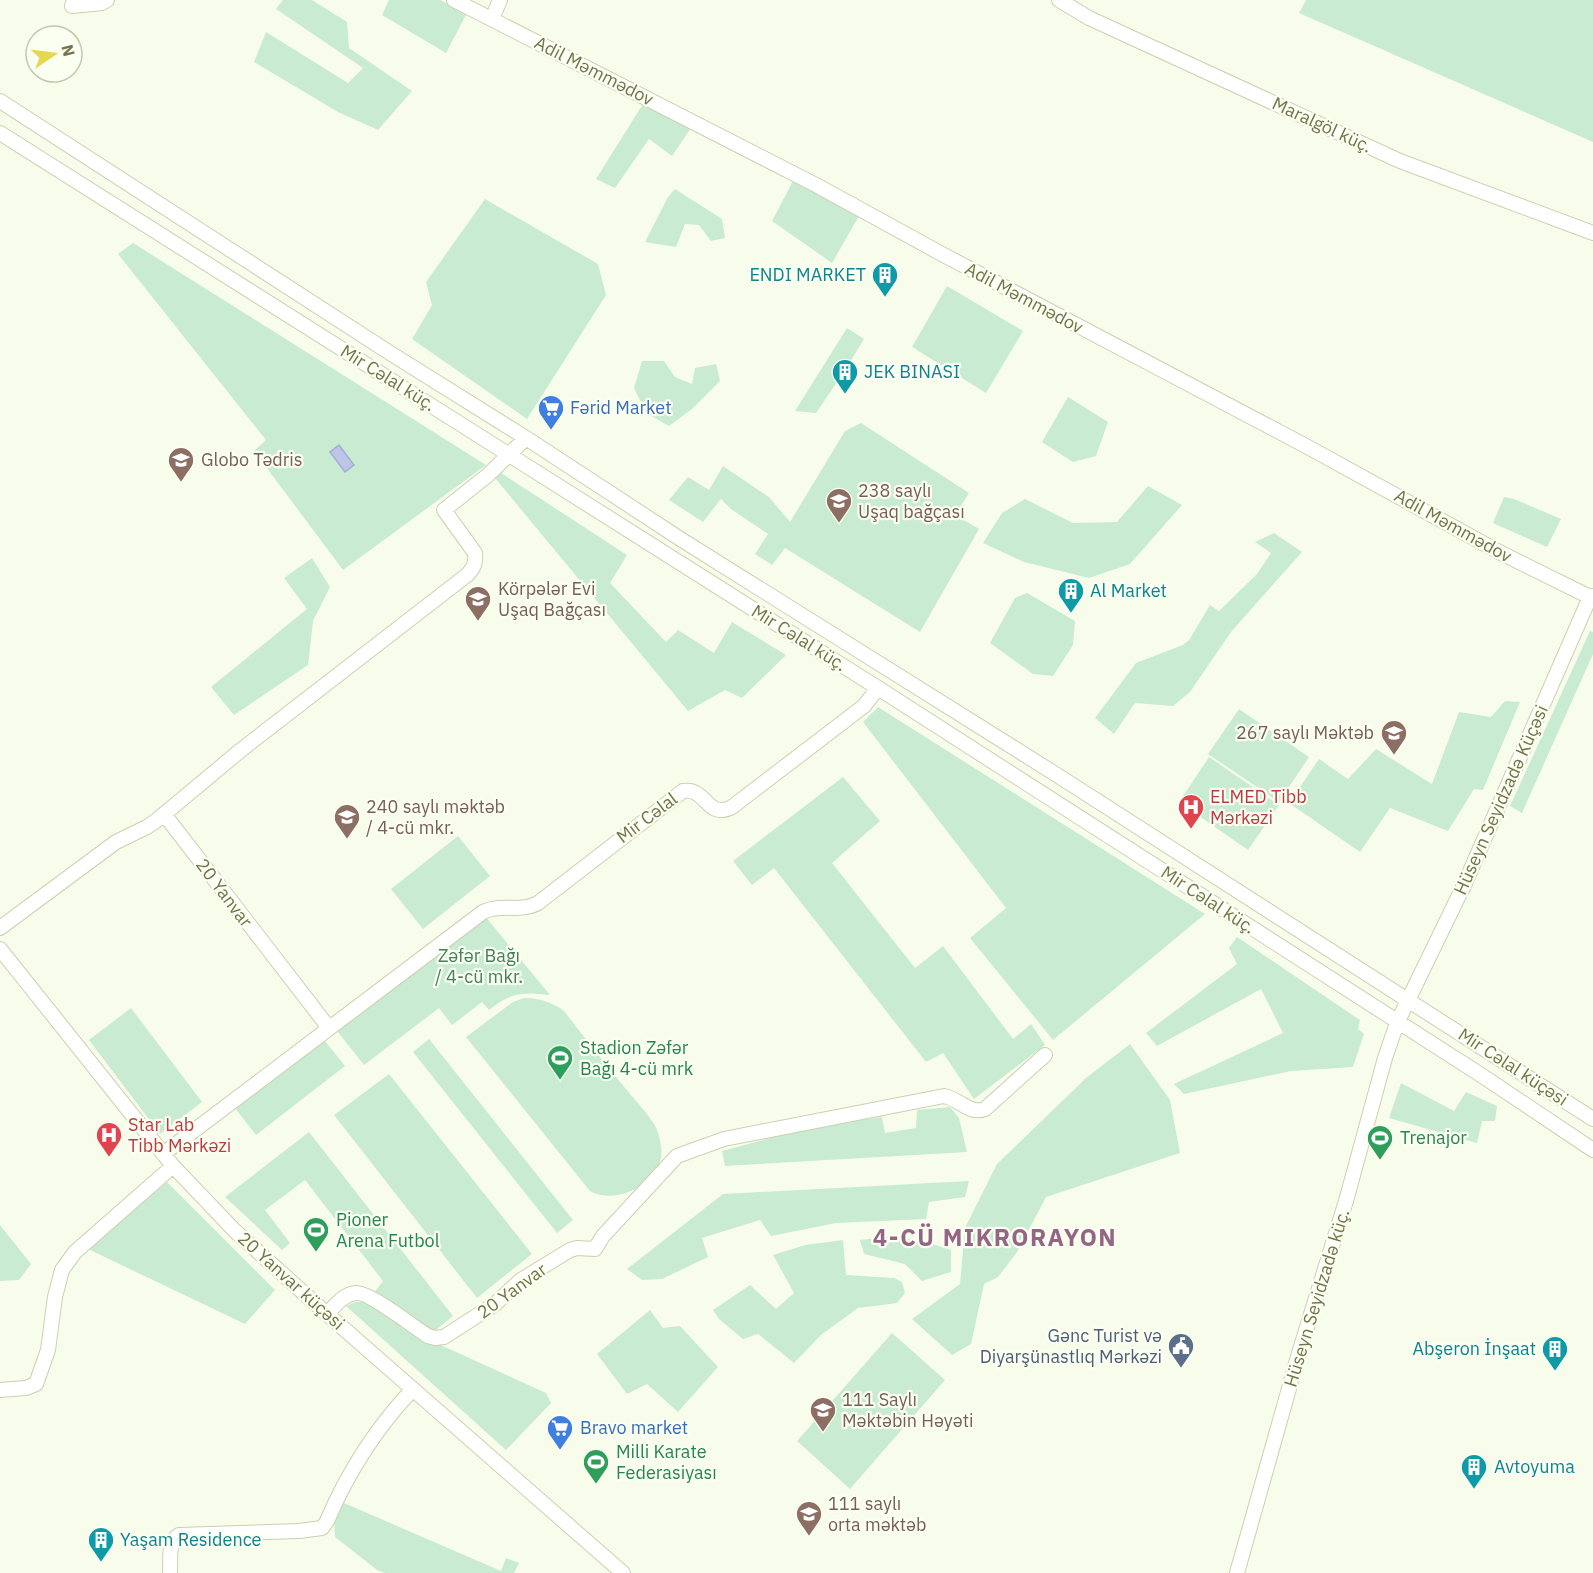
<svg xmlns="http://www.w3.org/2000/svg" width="1593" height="1573" viewBox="0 0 1593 1573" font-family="'IBM Plex Sans',sans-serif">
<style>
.green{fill:#c8ebd2}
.water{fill:#bec5e7;stroke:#a4add9;stroke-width:1.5}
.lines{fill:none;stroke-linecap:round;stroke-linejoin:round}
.minor-casing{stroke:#ccd0af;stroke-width:16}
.minor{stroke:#fff;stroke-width:14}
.labels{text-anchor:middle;stroke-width:4.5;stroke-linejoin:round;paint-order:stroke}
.street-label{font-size:18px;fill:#73744a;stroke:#fbfff1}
.culture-label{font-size:18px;fill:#0d838f;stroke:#fbfff1;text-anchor:start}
.shop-label{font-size:18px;fill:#366cbe;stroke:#fbfff1;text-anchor:start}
.education-label{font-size:18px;fill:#785e54;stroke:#fbfff1;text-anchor:start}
.health-label{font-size:18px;fill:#be3a42;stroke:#fbfff1;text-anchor:start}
.park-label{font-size:18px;fill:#447f5a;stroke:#fbfff1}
.leisure-label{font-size:18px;fill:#27864d;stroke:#fbfff1;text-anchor:start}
.service-label{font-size:18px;fill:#4e5e75;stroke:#fbfff1;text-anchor:end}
.district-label{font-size:24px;font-weight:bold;letter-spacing:1.5px;fill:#946584;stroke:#fbfff1}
</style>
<rect width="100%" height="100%" fill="#f8fdeb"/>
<path class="green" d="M283 0H312L347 22 349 48 412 91 378 130 338 112 254 62 266 32 348 83 363 68 276 9Z
M389 0H440L467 13 446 53 382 15Z
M1306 0H1593V142L1299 13Z
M643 104 691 128 672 156 649 139 615 188 596 179Z
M793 181 859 216 832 263 772 221Z
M675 189 722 219 725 238 711 241 699 225 685 224 676 247 645 242 668 197Z
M485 199 598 264 606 295 527 419 412 339 432 305 426 282Z
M133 243 486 465 343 570 254 451 266 440 118 254Z
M947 286 1023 331 986 393 912 347Z
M847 328 864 339 842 375 816 413 795 411Z
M642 361H664L675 377 692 384 695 368 716 364 720 381 692 409 669 426 646 413 634 388Z
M1068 397 1108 422 1096 456 1073 462 1042 442Z
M861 423 969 493 955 515 979 529 920 632 785 548 772 565 755 554 768 534 731 509 721 499 703 522 669 500 688 477 709 490 723 466 769 497 790 522 845 431Z
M501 473 627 555 610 583 666 642 678 630 714 653 732 622 786 655 742 698 725 690 688 711 495 478Z
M1148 486 1182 505 1130 564 1089 578 1024 562 983 543 1002 513 1025 499 1073 523 1117 522Z
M1504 497 1514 499 1561 519 1547 547 1493 523Z
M1274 533 1302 552 1231 632 1190 692 1173 706 1135 703 1114 734 1095 718 1136 663 1183 645 1189 640 1210 605 1219 611 1257 574 1271 553 1255 542Z
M312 558 330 587 313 621 308 665 234 715 211 687 307 609 284 578Z
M1027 593 1075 621 1073 645 1053 676 1033 674 990 643 1015 598Z
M1590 631 1593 632V654L1522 813 1510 806Z
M1505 701 1520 702 1483 790 1474 789 1448 831 1390 808 1360 852 1289 803 1319 759 1348 779 1376 749 1432 784 1459 712 1491 717Z
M878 707 1205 914 1053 1040 970 938 1006 908 863 722Z
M1239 709 1309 757 1279 802 1208 754Z
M1209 757 1279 805 1248 850 1179 802Z
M843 777 880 821 832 863 915 968 943 946 1013 1039 1031 1024 1045 1045 974 1099 943 1053 926 1062 774 868 752 885 733 861Z
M458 836 490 876 423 929 391 889Z
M485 916 550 995C522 992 512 992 489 1010L482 1002 452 1025 439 1008 364 1065 337 1031Z
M1237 937 1360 1020 1358 1029 1364 1034 1353 1067 1291 1071 1184 1094 1174 1084 1283 1033 1261 989 1157 1046 1146 1033 1237 964 1229 948Z
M524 998C539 998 552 1002 564 1011 584 1037 604 1062 625 1088 634 1099 646 1111 654 1124 658 1130 660 1139 661 1146 667 1181 618 1207 590 1191L466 1037 513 1002Z
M131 1008 202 1102 160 1134 89 1040Z
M429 1039 573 1220 557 1233 413 1052Z
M325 1041 345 1066 256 1135 235 1108Z
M1130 1044 1170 1100 1180 1153 1046 1197 1017 1252 998 1277 984 1284 971 1344 952 1355 912 1319 960 1284 965 1228 997 1164 1086 1078Z
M389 1074 532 1254 477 1298 334 1115Z
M1401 1083 1454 1111 1466 1092 1497 1106 1495 1121H1482L1477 1143 1389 1118Z
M950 1107 959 1118 967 1152 725 1166 722 1151 819 1125 882 1117 885 1133 916 1128 917 1110Z
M309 1132 453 1316 431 1334 434 1342 546 1393 551 1403 506 1450 346 1306 356 1302H367L383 1281 305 1180 265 1210 290 1243 282 1250 225 1197Z
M969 1181 965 1197 929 1202 926 1219 836 1223 771 1236 760 1220 702 1238 708 1257 662 1279 642 1280 627 1269 723 1194Z
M167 1182 275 1290 245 1324 88 1249Z
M0 1225 31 1264 19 1280 0 1281Z
M894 1236 930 1243 951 1250V1272L922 1281 905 1264 864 1254 860 1240Z
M843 1240 846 1275 894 1278 902 1282 905 1293 897 1303 858 1308 821 1335 794 1363 758 1334 743 1339 719 1319 713 1310 750 1285 776 1309 794 1293 773 1255 805 1245Z
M650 1310 663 1328 680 1326 718 1367 678 1412 647 1384 627 1394 597 1354Z
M892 1333 945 1380 850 1489 797 1441Z
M353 1482 344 1503 501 1571 506 1558 519 1563 514 1573H385L377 1570 335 1537 334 1518Z"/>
<path class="water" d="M339 445 354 465 345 472 330 452Z"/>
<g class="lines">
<g class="minor-casing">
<path id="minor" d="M74 0 72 6 102 3 107 0
M454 0 816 185 940 253 1306 446 1499 552 1590 597 1593 596
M1059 0 1089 18 1400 161 1593 233
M492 19 500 0
M0 101 390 353 526 438 682 540 1057 775 1593 1119
M0 133 878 688 1481 1075 1593 1150
M164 814 329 1028
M0 928 116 842 147 827 157 820 241 750 467 575C474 568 476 563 475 553L444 510 488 475 526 438
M0 949 173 1166 235 1231 327 1314 623 1573
M163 1154 483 912C501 903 520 913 538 903L683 791C707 787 706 820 732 807L864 706 878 688
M327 1314C335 1306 343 1294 356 1293 368 1291 415 1328 428 1336L435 1338 444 1337 495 1304 521 1280 570 1250 577 1248 595 1249 603 1236 677 1156 724 1139 944 1096C960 1099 969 1115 985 1109L1045 1055
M0 1390 26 1388 36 1384 48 1350 55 1297 62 1270 75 1252 173 1166
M170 1573C171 1561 167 1542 179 1535L299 1531 322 1528 327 1521C348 1472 376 1428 413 1389
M1237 1573 1299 1353 1346 1201 1385 1058 1397 1023 1465 883 1590 597"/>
</g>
<use href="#minor" class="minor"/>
</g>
<defs>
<g id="building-pin" transform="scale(1.35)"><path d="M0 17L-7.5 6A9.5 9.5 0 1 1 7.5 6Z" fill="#0f9aa8" stroke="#fbfff1"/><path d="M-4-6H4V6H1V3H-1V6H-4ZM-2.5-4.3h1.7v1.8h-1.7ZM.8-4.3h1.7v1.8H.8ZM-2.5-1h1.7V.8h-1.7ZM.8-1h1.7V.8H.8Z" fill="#fff"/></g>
<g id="supermarket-pin" transform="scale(1.35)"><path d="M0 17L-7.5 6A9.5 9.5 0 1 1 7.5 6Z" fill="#3f7fe0" stroke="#fbfff1"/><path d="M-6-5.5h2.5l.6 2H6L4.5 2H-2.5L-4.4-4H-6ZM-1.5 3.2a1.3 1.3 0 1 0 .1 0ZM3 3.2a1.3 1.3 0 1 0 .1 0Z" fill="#fff"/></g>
<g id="university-pin" transform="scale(1.35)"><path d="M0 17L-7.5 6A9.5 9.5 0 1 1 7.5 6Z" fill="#8d6e63" stroke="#fbfff1"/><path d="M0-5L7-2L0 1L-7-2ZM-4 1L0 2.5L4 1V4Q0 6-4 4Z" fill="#fff"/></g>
<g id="school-pin" transform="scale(1.35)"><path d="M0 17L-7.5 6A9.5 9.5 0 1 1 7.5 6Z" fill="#8d6e63" stroke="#fbfff1"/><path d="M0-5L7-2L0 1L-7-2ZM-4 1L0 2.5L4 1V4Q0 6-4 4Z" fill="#fff"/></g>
<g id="hospital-pin" transform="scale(1.35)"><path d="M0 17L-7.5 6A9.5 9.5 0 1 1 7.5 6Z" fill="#e0444e" stroke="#fbfff1"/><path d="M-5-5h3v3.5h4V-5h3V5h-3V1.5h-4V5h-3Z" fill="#fff"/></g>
<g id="stadium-pin" transform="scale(1.35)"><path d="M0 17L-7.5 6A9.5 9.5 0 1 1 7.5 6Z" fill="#2e9e5b" stroke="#fbfff1"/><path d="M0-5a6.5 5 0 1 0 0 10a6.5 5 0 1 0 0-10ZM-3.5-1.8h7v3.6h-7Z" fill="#fff"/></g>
<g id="civic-pin" transform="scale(1.35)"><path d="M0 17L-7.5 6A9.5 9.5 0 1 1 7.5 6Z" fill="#5c6f8a" stroke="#fbfff1"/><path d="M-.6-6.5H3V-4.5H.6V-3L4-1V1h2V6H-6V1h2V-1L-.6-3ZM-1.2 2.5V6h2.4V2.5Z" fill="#fff"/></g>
</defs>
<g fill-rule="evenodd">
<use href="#building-pin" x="885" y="275"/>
<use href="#building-pin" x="845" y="372"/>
<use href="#supermarket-pin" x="551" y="408"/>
<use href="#university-pin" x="181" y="460"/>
<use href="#school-pin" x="839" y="501"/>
<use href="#building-pin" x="1071" y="591"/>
<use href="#school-pin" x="478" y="599"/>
<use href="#school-pin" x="1394" y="733"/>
<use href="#hospital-pin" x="1191" y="807"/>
<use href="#school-pin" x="347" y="817"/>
<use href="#stadium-pin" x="560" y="1058"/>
<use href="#hospital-pin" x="109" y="1135"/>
<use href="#stadium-pin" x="1380" y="1138"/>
<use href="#stadium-pin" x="316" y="1230"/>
<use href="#civic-pin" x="1181" y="1346"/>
<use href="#building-pin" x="1555" y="1349"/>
<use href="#school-pin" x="823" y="1410"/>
<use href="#supermarket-pin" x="560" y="1428"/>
<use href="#stadium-pin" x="596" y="1462"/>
<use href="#building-pin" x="1474" y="1467"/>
<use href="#school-pin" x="809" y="1514"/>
<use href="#building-pin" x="101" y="1540"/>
</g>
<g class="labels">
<g class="street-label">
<text transform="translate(594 71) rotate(27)" y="6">Adil Məmmədov</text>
<text transform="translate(1322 125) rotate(25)" y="6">Maralgöl küç.</text>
<text transform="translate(1024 298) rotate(28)" y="6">Adil Məmmədov</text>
<text transform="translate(388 378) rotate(32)" y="6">Mir Cəlal küç.</text>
<text transform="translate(1453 526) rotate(29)" y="6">Adil Məmmədov</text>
<text transform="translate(799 638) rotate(32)" y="6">Mir Cəlal küç.</text>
<text transform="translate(1501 800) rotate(-66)" y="6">Hüseyn Seyidzadə Küçəsi</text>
<text transform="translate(647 818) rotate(-37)" y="6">Mir Cəlal</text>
<text transform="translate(224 893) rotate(53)" y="6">20 Yanvar</text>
<text transform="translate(1208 900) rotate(33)" y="6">Mir Cəlal küç.</text>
<text transform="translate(1513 1067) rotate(33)" y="6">Mir Cəlal küçəsi</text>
<text transform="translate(291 1281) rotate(42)" y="6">20 Yanvar küçəsi</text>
<text transform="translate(512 1291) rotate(-36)" y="6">20 Yanvar</text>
<text transform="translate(1317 1298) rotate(-73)" y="6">Hüseyn Seyidzadə küç.</text>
</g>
<g class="culture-label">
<text x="866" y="281" text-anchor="end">ENDI MARKET</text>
<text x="864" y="378">JEK BINASI</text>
<text x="1090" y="597">Al Market</text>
<text x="1536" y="1355" text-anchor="end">Abşeron İnşaat</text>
<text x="1494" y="1473">Avtoyuma</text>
<text x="120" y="1546">Yaşam Residence</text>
</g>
<g class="shop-label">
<text x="570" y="414">Fərid Market</text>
<text x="580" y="1434">Bravo market</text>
</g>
<g class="education-label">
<text x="201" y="466">Globo Tədris</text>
<text x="858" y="497">238 saylı<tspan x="858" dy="21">Uşaq bağçası</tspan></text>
<text x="498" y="595">Körpələr Evi<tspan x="498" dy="21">Uşaq Bağçası</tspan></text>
<text x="1374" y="739" text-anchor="end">267 saylı Məktəb</text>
<text x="366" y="813">240 saylı məktəb<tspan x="366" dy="21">/ 4-cü mkr.</tspan></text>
<text x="842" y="1406">111 Saylı<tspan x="842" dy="21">Məktəbin Həyəti</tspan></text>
<text x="828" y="1510">111 saylı<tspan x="828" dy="21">orta məktəb</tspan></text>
</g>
<g class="health-label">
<text x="1210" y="803">ELMED Tibb<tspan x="1210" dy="21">Mərkəzi</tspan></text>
<text x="128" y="1131">Star Lab<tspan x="128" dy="21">Tibb Mәrkәzi</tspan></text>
</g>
<g class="park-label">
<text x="479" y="962">Zəfər Bağı<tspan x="479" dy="21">/ 4-cü mkr.</tspan></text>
</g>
<g class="leisure-label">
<text x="580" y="1054">Stadion Zəfər<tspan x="580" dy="21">Bağı 4-cü mrk</tspan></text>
<text x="1400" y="1144">Trenajor</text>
<text x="336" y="1226">Pioner<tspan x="336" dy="21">Arena Futbol</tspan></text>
<text x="616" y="1458">Milli Karate<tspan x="616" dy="21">Federasiyası</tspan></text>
</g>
<g class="service-label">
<text x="1162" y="1342">Gənc Turist və<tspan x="1162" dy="21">Diyarşünastlıq Mərkəzi</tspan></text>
</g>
<g class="district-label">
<text x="995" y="1246">4-CÜ MIKRORAYON</text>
</g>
</g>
<g transform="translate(54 54) rotate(76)"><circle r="28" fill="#fbfff1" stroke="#c5c7ae" stroke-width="1.5"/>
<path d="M0-4.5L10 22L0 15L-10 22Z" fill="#e6d750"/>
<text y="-9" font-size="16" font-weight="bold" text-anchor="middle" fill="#73744a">N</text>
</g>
</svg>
